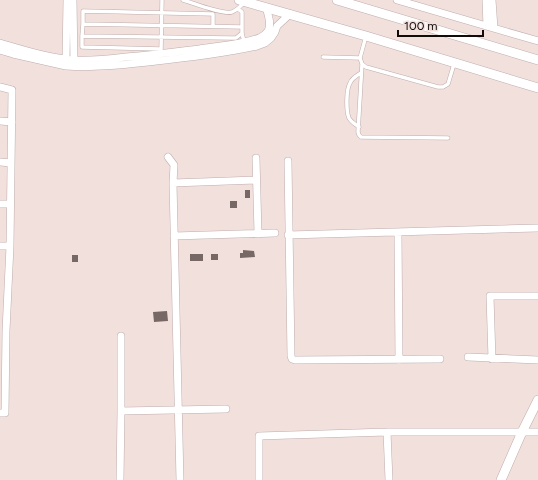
<svg xmlns="http://www.w3.org/2000/svg" width="538" height="480" viewBox="0 0 538 480" font-family="Figtree,sans-serif">
<style>
.building{fill:#776765}
.lines{fill:none;stroke-linecap:round;stroke-linejoin:round}
.lane-casing{stroke:#beadab;stroke-width:4.5}
.street-casing{stroke:#beadab;stroke-width:8}
.secondary-casing{stroke:#beadab;stroke-width:10}
.lane{stroke:#fff;stroke-width:3.5}
.street{stroke:#fff;stroke-width:7}
.secondary{stroke:#fff;stroke-width:9}
</style>
<rect width="100%" height="100%" fill="#f2e0dd"/>
<path class="building" d="M245 190H250V198H245Z
M230 201H237V208H230Z
M243 250 254 251 255 257 240 258V253H243Z
M190 254H203V261H190Z
M211 254H218V260H211Z
M72 255H78V262H72Z
M167 311 168 321 154 322 153 312Z"/>
<g class="lines">
<g class="lane-casing">
<path id="lane" d="M183 0C193 3 223 15 232 12 237 10 241 6 245 2
M238 9 242 12V33L244 42
M83 24 82 36 230 38H236L242 33
M213 26V14L83 11V24L242 27
M82 36V47L160 49
M366 36 360 58 362 64 366 67 438 87H443L448 84 454 64
M161 51 162 0
M323 57 360 58
M362 64 358 132 359 135 361 137 448 138
M359 127C355 124 351 122 349 118 346 111 346 90 350 83 352 78 356 76 361 73"/>
</g>
<g class="street-casing">
<path id="street" d="M73 0 74 64
M397 0 538 41
M486 0 487 26
M492 0 494 28
M0 43C24 50 49 58 74 60 91 61 109 59 126 57 150 55 174 52 199 49 218 46 240 45 259 38 262 37 266 34 268 31 272 24 268 15 266 7
M0 50 13 54 66 66C93 68 121 65 148 62 185 58 221 54 257 46L265 43 271 38 275 32 277 26 290 14
M66 62 67 0
M0 87 12 90 10 246 6 331 5 413H0
M0 121 12 122
M168 157 174 165 173 183 180 480
M256 158 258 234
M288 161 291 356 292 359 295 360 440 359
M0 162 11 163
M173 183 256 180
M0 204H10
M398 232 399 360
M288 235 538 228
M174 236 275 233
M0 246H10
M468 357 538 360
M492 359 490 296H538
M121 411 226 409
M387 432 389 480
M120 480 121 411V336
M259 480V436L387 432H538"/>
</g>
<g class="secondary-casing">
<path id="secondary" d="M239 0 366 36 538 88
M337 0 538 60
M501 480 522 432 538 400"/>
</g>
<use href="#lane" class="lane"/>
<use href="#street" class="street"/>
<use href="#secondary" class="secondary"/>
</g>
<path d="M398 30v6h85v-6" fill="none" stroke="#110b0a" stroke-width="2"/>
<text x="404" y="30" font-size="12" fill="#110b0a" stroke="#f2e0dd" stroke-width="3" paint-order="stroke">100 m</text>
</svg>
